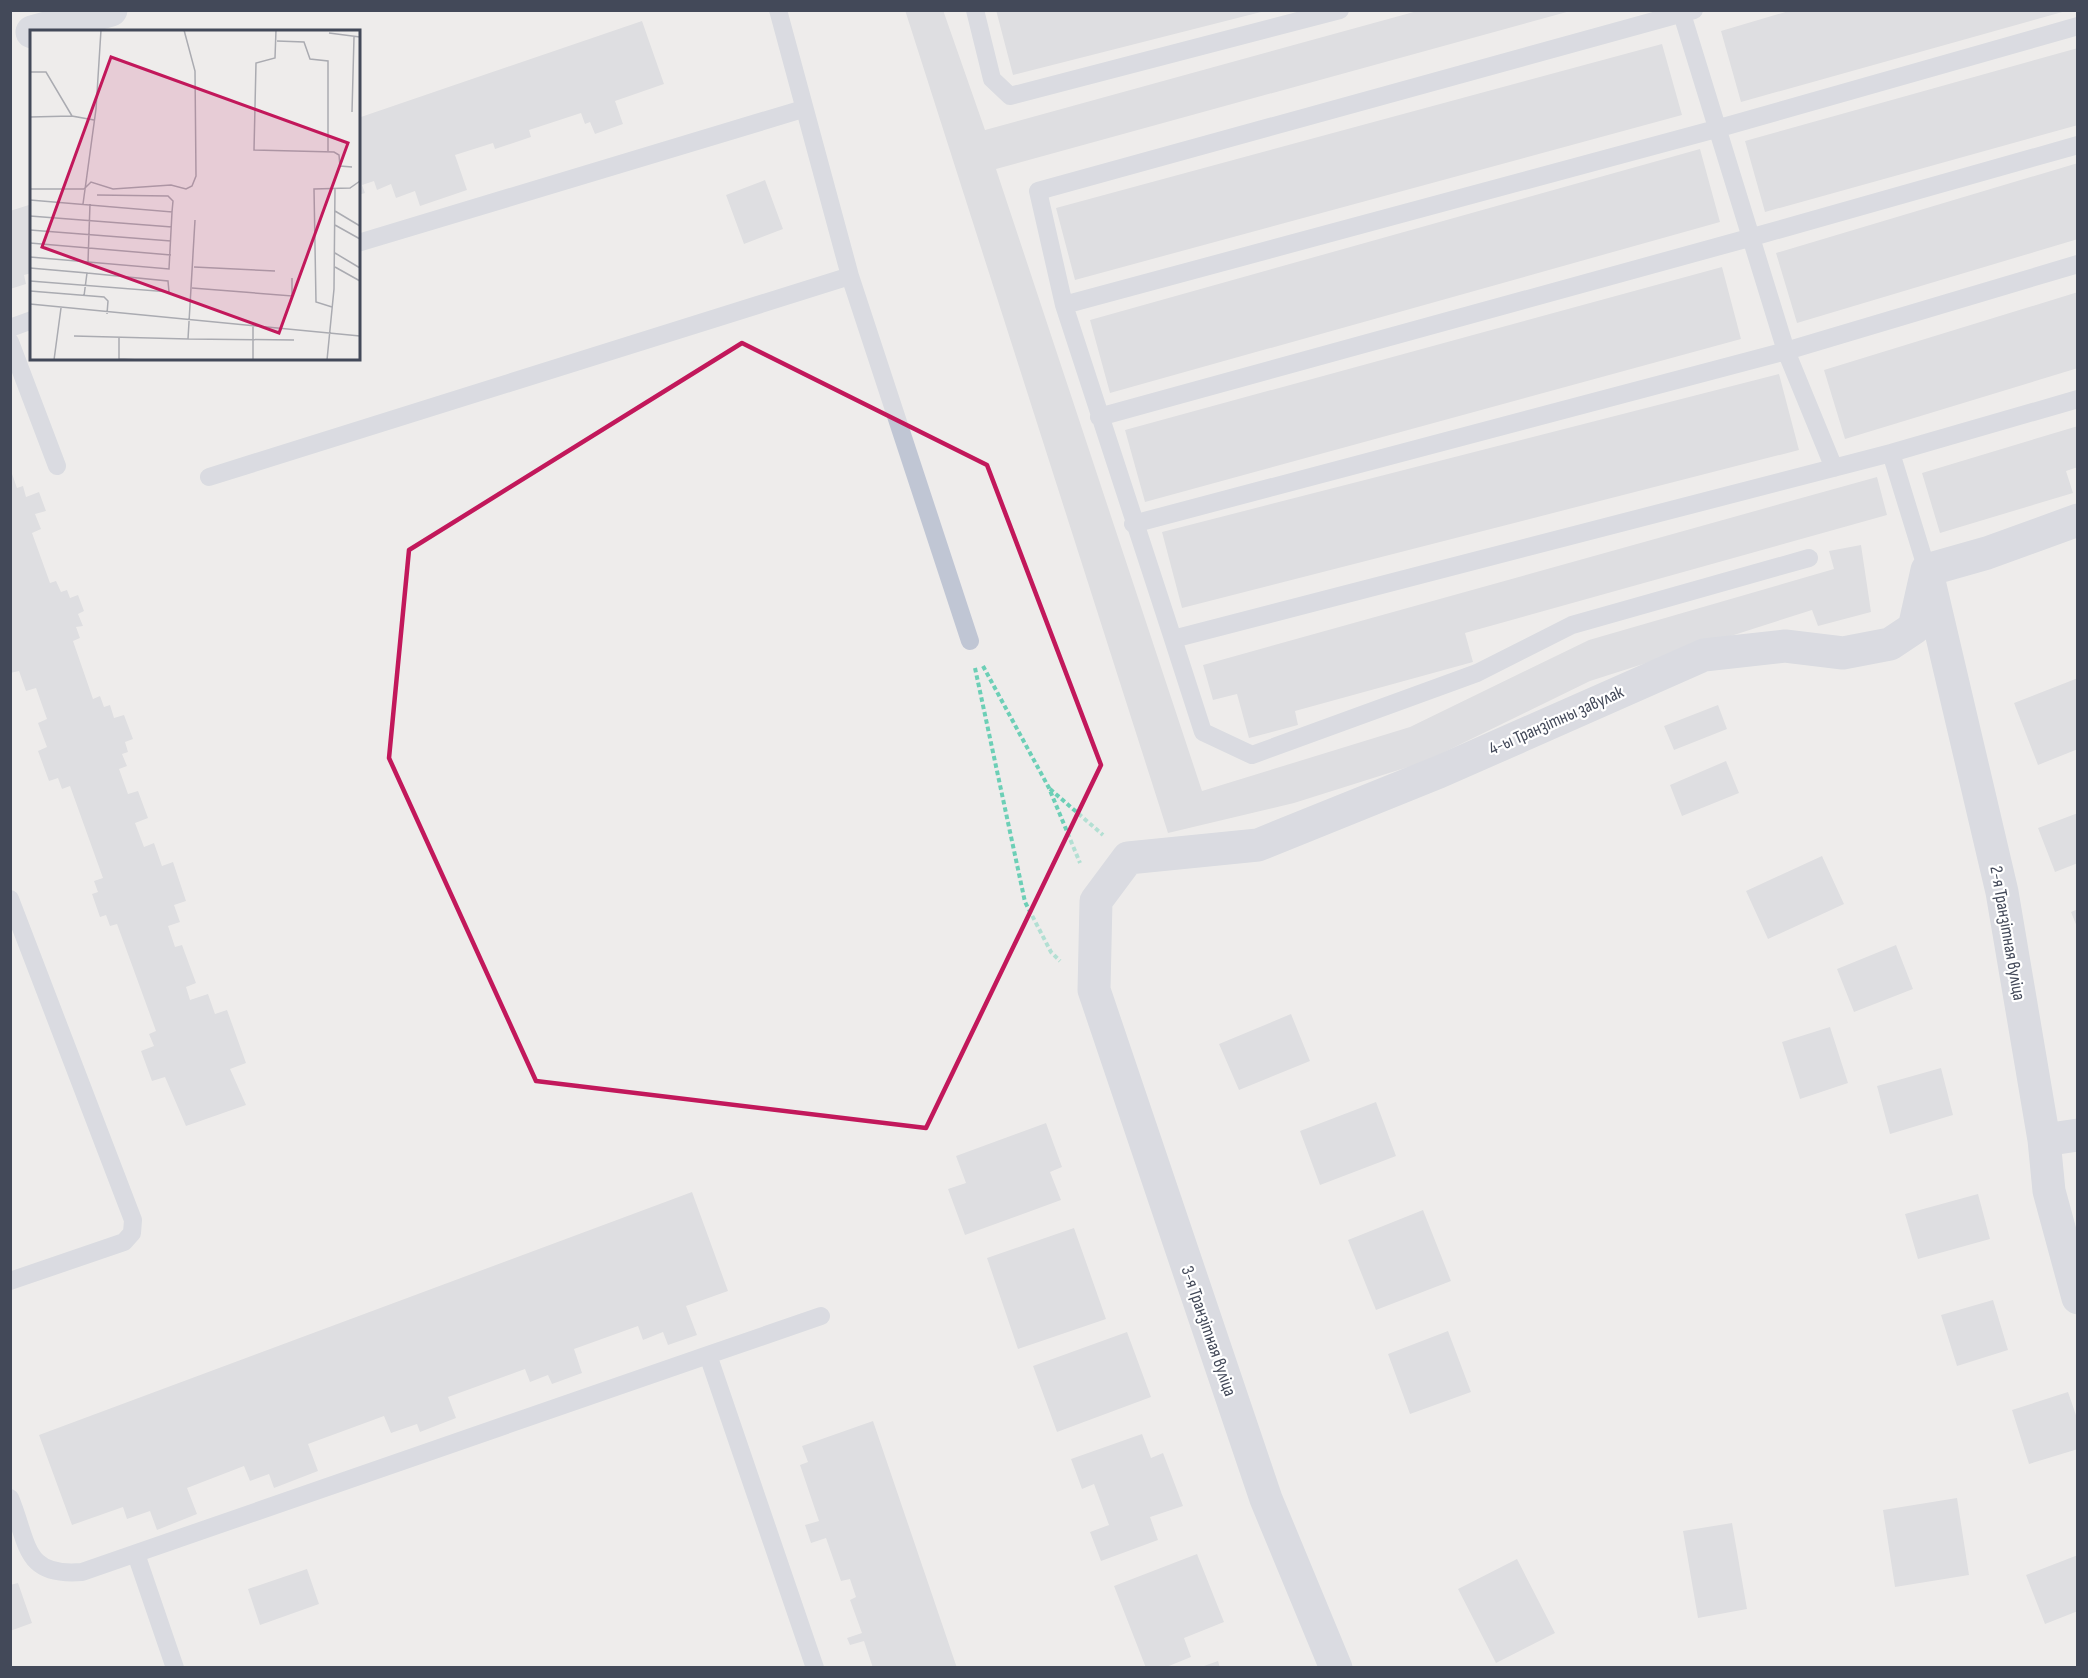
<svg xmlns="http://www.w3.org/2000/svg" width="2088" height="1678" viewBox="0 0 2088 1678" font-family="'Sofia Sans Condensed',sans-serif">
<style>
.building{fill:#caccd4}
.lines{fill:none;stroke-linecap:round;stroke-linejoin:round}
.path{stroke:#6ccfb6;stroke-width:4;stroke-dasharray:4.5 3;stroke-linecap:butt}
.lane{stroke:#c0c6d4;stroke-width:18}
.street{stroke:#c0c6d4;stroke-width:33}
.marked{fill:none;stroke:#c2185b;stroke-width:4.5;stroke-linejoin:round}
.labels{text-anchor:middle;stroke-width:4.5;stroke-linejoin:round;paint-order:stroke}
.street-label{font-size:18px;fill:#434959;stroke:#fff}
.inset-road{fill:none;stroke:#aaabb1;stroke-width:1.5}
.view{fill:#c2185b;fill-opacity:0.15;stroke:#c2185b;stroke-width:3}
.inset-edge{fill:none;stroke:#434959;stroke-width:3}
</style>
<rect width="100%" height="100%" fill="#eeeceb"/>
<path class="building" d="M905 10H943L985 130 1421 10H1574L996 169 1202 791 1410 727 1589 640 1834 569 1829 551 1861 545 1871 612 1818 626 1812 610 1590 681 1424 762 1294 803 1168 833Z
M996 10H1265V11L1013 75Z
M1792 10H2066V11L1741 102 1721 31Z
M642 21 664 84 615 101 623 124 595 134 590 122 585 124 581 113 529 130 531 137 495 149 493 143 455 155 467 190 420 206 415 191 396 198 391 184 377 190 374 181 362 185 365 193 358 195V118Z
M1662 44 1682 115 1075 280 1056 208Z
M2078 48V125L1765 212 1745 141Z
M1700 149 1720 222 1110 393 1090 320Z
M2078 163V239L1797 323 1776 253Z
M765 180 783 229 744 244 726 195Z
M32 204V273L24 275 26 284 10 289V211Z
M1722 267 1741 339 1145 502 1125 430Z
M2078 292V368L1845 439 1824 370Z
M1779 374 1799 450 1182 608 1162 532Z
M2078 426V467L2066 471 2073 493 1940 533 1922 473Z
M11 471 17 488 23 486 26 497 39 492 46 511 35 514 41 529 32 533 50 583 56 581 61 592 67 590 70 598 78 595 84 611 78 614 83 626 76 627 80 638 73 641 93 699 100 696 104 707 110 705 114 718 124 715 133 739 125 742 128 752 122 754 127 766 119 769 128 794 138 791 148 818 135 823 144 847 154 843 162 866 173 862 186 901 174 905 180 922 168 926 175 947 182 945 196 983 186 987 190 1000 208 994 215 1014 227 1010 246 1063 230 1069 246 1105 186 1126 165 1077 152 1081 141 1051 154 1046 149 1034 156 1031 117 924 110 926 106 915 100 917 92 894 98 892 94 881 103 878 70 786 62 789 58 778 49 781 38 751 47 747 38 723 47 719 36 688 26 691 19 671 10 673Z
M1877 477 1887 515 1465 633 1473 662 1295 711 1298 725 1249 738 1237 694 1213 700 1203 665Z
M2078 678V749L2038 765 2014 703Z
M1718 705 1727 729 1674 750 1664 726Z
M1726 761 1739 793 1682 816 1670 785Z
M2078 813V863L2055 872 2038 828Z
M1822 856 1844 904 1768 939 1746 891Z
M2078 909V927H2077L2071 912Z
M1896 945 1913 989 1854 1012 1837 969Z
M1291 1014 1310 1061 1239 1090 1219 1044Z
M1830 1027 1848 1083 1800 1099 1782 1042Z
M1941 1068 1953 1115 1890 1134 1877 1086Z
M1376 1102 1396 1156 1320 1185 1300 1131Z
M1046 1123 1062 1167 1050 1172 1061 1200 965 1235 948 1189 966 1183 956 1156Z
M692 1192 728 1291 686 1306 697 1335 668 1345 663 1332 643 1340 638 1326 574 1349 582 1373 552 1384 548 1375 530 1382 525 1369 448 1397 456 1418 420 1432 417 1424 391 1433 384 1416 308 1444 318 1471 274 1488 269 1474 250 1481 244 1466 187 1488 197 1514 157 1530 150 1511 127 1519 123 1507 72 1525 39 1435Z
M1978 1194 1990 1239 1918 1259 1905 1214Z
M1423 1210 1451 1281 1376 1310 1348 1240Z
M1074 1228 1106 1319 1018 1349 987 1258Z
M1993 1300 2008 1350 1957 1366 1941 1315Z
M1448 1331 1471 1392 1410 1414 1388 1354Z
M1127 1332 1151 1397 1057 1432 1033 1366Z
M2068 1392 2078 1421V1449L2029 1464 2012 1410Z
M873 1421 957 1668H873L864 1641 850 1645 847 1638 862 1633 850 1600 856 1597 850 1579 841 1581 826 1538 811 1543 805 1525 819 1521 800 1465 808 1462 802 1446Z
M1142 1434 1151 1458 1163 1453 1183 1506 1150 1517 1158 1540 1101 1561 1090 1532 1109 1525 1094 1484 1082 1489 1071 1459Z
M1957 1498 1969 1575 1895 1587 1883 1510Z
M1732 1523 1747 1609 1698 1618 1683 1531Z
M1197 1554 1224 1622 1184 1638 1191 1657 1164 1668H1146L1114 1586Z
M2078 1555V1611L2045 1624 2026 1575Z
M1517 1559 1555 1633 1496 1663 1458 1589Z
M307 1569 319 1604 260 1625 248 1589Z
M18 1583 32 1623 10 1631V1585Z
M1218 1661 1220 1668H1201V1667Z"/>
<g class="lines">
<path class="path" d="M983 666 1049 788 1080 863
M975 668 1025 902 1051 952 1060 961
M1050 789 1103 835"/>
<path class="lane" d="M778 10 850 276 970 641
M975 10 992 79 1010 96 1340 10
M1682 14 1786 351 1834 468
M358 243 803 109
M1064 305 1716 129 2078 26
M10 328 32 320
M10 342 57 466
M1099 417 1749 238 2078 145
M1891 453 1927 570
M209 477 850 276
M1133 524 1786 351 2078 264
M1809 558 1572 625 1477 673 1252 755 1203 732 1173 639 1891 453 2078 399
M1173 639 1064 305 1038 191 1694 10
M10 899 133 1220 132 1233 124 1242 10 1281
M708 1355 821 1316
M10 1498C29 1544 23 1577 82 1572L708 1355 815 1668
M136 1554 175 1668"/>
<path class="street" d="M32 32 111 10
M1927 570 1987 553 2078 520
M1929 581 2002 892 2044 1140 2049 1191 2078 1298
M2044 1140 2078 1135
M1336 1668 1266 1499 1094 990 1096 901 1128 858 1258 845 1439 772 1704 655 1785 646 1843 653 1890 644 1914 628 1927 570"/>
</g>
<path d="M0 0H2088V1678H0ZM742 343 987 465 1101 765 926 1128 536 1081 389 758 409 550Z" fill="#eeeceb" fill-opacity=".55" fill-rule="evenodd"/>
<path class="marked" d="M742 343 987 465 1101 765 926 1128 536 1081 389 758 409 550Z"/>
<g class="labels">
<g class="street-label">
<text transform="translate(1556 720) rotate(-24)" y="6">4-ы Транзітны завулак</text>
<text transform="translate(2008 933) rotate(80)" y="6">2-я Транзітная вуліца</text>
<text transform="translate(1209 1331) rotate(71)" y="6">3-я Транзітная вуліца</text>
</g>
</g>
<g transform="translate(30 30)">
<rect width="330" height="330" fill="#eeeceb"/>
<path class="inset-road" d="M182 0H200M246 0 245 28 226 33 224 120 304 122 309 125 310 136 322 137M299 3 330 7M247 11 274 12 280 29 298 31V121M0 42H16L42 86 64 90M322 82 324 7M0 87 42 86M0 159H54M54 159 61 152 83 159 141 155 156 159 162 156 166 146 165 41 154 0M0 170 142 182 143 171 138 166 67 165M53 174 66 79 71 0M305 181 330 196M0 186 142 197M305 195 330 209M0 200 141 211M0 213 141 225M305 223 330 238M0 227 139 239 142 182M58 232 60 174M164 237 245 241M305 237 330 251M0 238 57 243 54 266M0 251 139 262 138 251 57 243M162 258 262 266V248M0 261 74 267 78 271 77 284M0 274 330 306M302 277 286 272 284 159 320 158 330 151M44 306 158 309 165 190M89 308V329L110 330M158 309 264 310M24 330 31 278M223 330V296M297 330 304 259 305 158"/>
<path class="view" d="M81 27 318 113 249 303 12 217Z"/>
<rect width="330" height="330" class="inset-edge"/>
</g>
<rect width="2088" height="1678" fill="none" stroke="#434959" stroke-width="24"/>
</svg>
